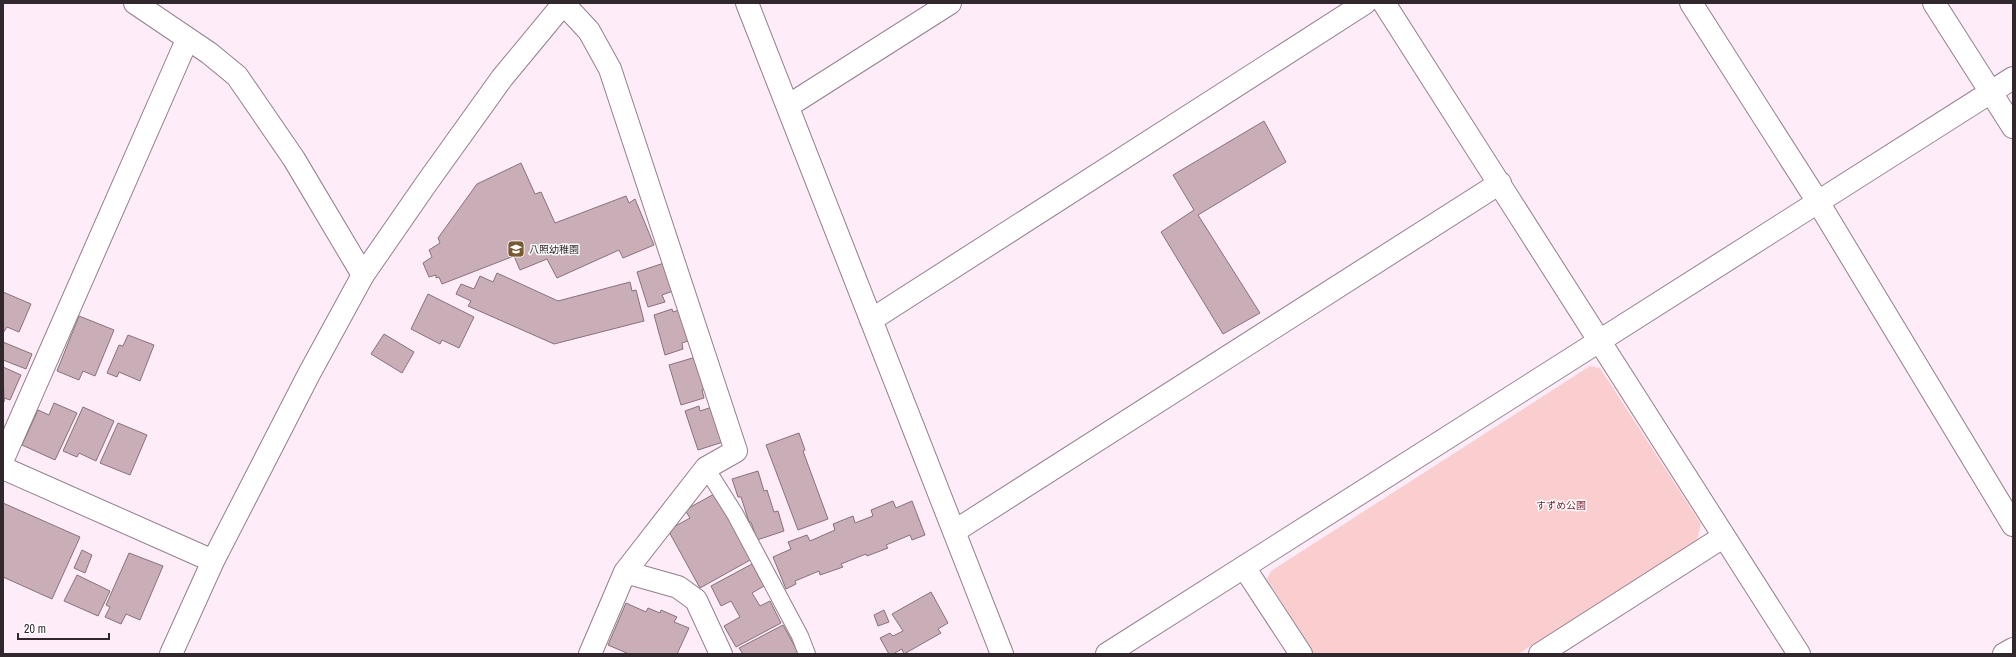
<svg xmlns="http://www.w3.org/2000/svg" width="2016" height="657" viewBox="0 0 2016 657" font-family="'Archivo Narrow','Noto Sans JP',sans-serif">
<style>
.green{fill:#facdcf}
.building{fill:#c9aeb7;stroke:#897079}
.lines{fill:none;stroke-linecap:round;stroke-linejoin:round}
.lane-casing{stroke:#937e8d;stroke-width:18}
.street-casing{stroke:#937e8d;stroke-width:24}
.secondary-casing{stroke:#937e8d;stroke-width:24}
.lane{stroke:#fff;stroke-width:16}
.street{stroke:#fff;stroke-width:22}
.secondary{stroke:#fff;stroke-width:22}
.labels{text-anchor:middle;stroke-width:3;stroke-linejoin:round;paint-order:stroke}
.poi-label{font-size:10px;fill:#31282e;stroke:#fff;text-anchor:start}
.park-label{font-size:10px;fill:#812032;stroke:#fff}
</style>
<rect width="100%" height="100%" fill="#ffecf9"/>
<path class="green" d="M1590 366 1600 368 1701 524 1697 540 1518 654H1314L1267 579 1271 571Z"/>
<path class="building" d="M1264 121 1286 162 1198 215 1260 313 1223 334 1161 232 1194 210 1173 175Z
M521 163 535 194 541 192 555 223 626 196 629 203 635 199 654 245 623 258 619 250 557 278 547 259 520 270 514 256 442 284 439 277 436 278V275L429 277 423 263 432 257 429 250 440 243 438 238 477 184Z
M664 263 673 291 662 295 665 302 648 307 637 272Z
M497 273 558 301 630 282 632 291 636 290 644 321 554 344 468 306 471 301 456 294 461 284 474 289 480 276 493 282Z
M3 292 31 304 19 332 7 327 3 333Z
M428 294 474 317 459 348 442 340 440 344 411 329Z
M672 309 673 312 679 310 688 341 682 343 683 349 665 355 654 315Z
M79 316 114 330 95 376 83 371 79 380 57 371Z
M384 334 414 352 402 373 371 354Z
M128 335 154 345 140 381 119 372 117 377 107 373 119 345 123 346Z
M3 342 32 354 26 369 3 360Z
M696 357 705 388 702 390 704 398 681 405 669 365Z
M3 367 21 375 10 400 4 398V402Z
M54 403 77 413 55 460 22 445 38 410 49 415Z
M699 406 700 411 712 407 723 442 698 450 685 411Z
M83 407 114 421 96 461 79 453 77 457 63 451Z
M118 423 147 435 130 475 100 463Z
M799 433 805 450 803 451 828 519 798 530 766 445Z
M758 471 764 491 767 490 774 512 778 511 784 531 757 540 751 522H749L741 497H738L732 479Z
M716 493 752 559 700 588 668 530 690 518 685 510Z
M893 501 896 508 912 501 925 535 912 540 910 535 886 545 888 548 867 556 866 554 841 564 843 567 820 575 819 571 795 581 796 584 786 589 773 557 791 549 788 542 807 535 810 541 835 530 833 524 853 516 855 523 873 516 871 510Z
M3 503 80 537 52 599 3 577Z
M82 550 92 555 85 573 74 568Z
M129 553 163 566 140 620 126 614 121 624 105 617 110 607 106 605Z
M752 564 764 586 752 593 760 606 770 601 781 623 736 647 724 626 740 617 731 601 721 606 711 586Z
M77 575 110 591 98 616 64 601Z
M931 592 948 623 938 629 941 633 904 654 902 649 893 654H889L880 638 890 633 893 636 903 631 892 614Z
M626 603 646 612 648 608 660 613 661 610 677 617 674 622 689 628 677 654H629L608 645Z
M884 610 889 622 878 626 874 615Z
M783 625 799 654H743L739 648Z"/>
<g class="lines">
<g class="lane-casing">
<path id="lane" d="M706 468 735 514 800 636 807 654"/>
</g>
<g class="street-casing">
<path id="street" d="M135 3 209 53 237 76 294 159 363 275
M747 3 1002 654
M1384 3 1799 654
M1934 3 2013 127
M564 4 589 31 610 69 736 451 706 468 625 572 590 654
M788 106 950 3
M871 320 1365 3
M3 459 187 40
M955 531 1500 183
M1244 567 1301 654
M625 572 678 587 696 600 721 654
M1540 654 1723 537
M2004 654 2013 649"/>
</g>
<g class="secondary-casing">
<path id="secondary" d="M1691 3 1818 202 2013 525
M3 468 213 561
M171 654 213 561 309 374 363 275 426 184 502 78 564 3
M1107 654 2013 78"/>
</g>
<use href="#lane" class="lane"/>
<use href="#street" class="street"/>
<use href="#secondary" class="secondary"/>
</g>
<defs>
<g id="school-square" transform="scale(0.9)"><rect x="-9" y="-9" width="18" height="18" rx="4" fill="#79592f" stroke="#fff"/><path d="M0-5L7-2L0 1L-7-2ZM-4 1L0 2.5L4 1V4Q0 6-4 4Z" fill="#fff"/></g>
</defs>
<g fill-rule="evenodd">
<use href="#school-square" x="516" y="249"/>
</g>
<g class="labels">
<g class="poi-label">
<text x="529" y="253">八照幼稚園</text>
</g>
<g class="park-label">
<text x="1561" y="509">すずめ公園</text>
</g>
</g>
<rect width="2016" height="657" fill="none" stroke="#31282e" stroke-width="8"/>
<path d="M18 633v6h91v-6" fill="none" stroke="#31282e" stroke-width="2"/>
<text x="24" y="633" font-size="12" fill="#31282e" stroke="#ffffff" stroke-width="3" paint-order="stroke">20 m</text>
</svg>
